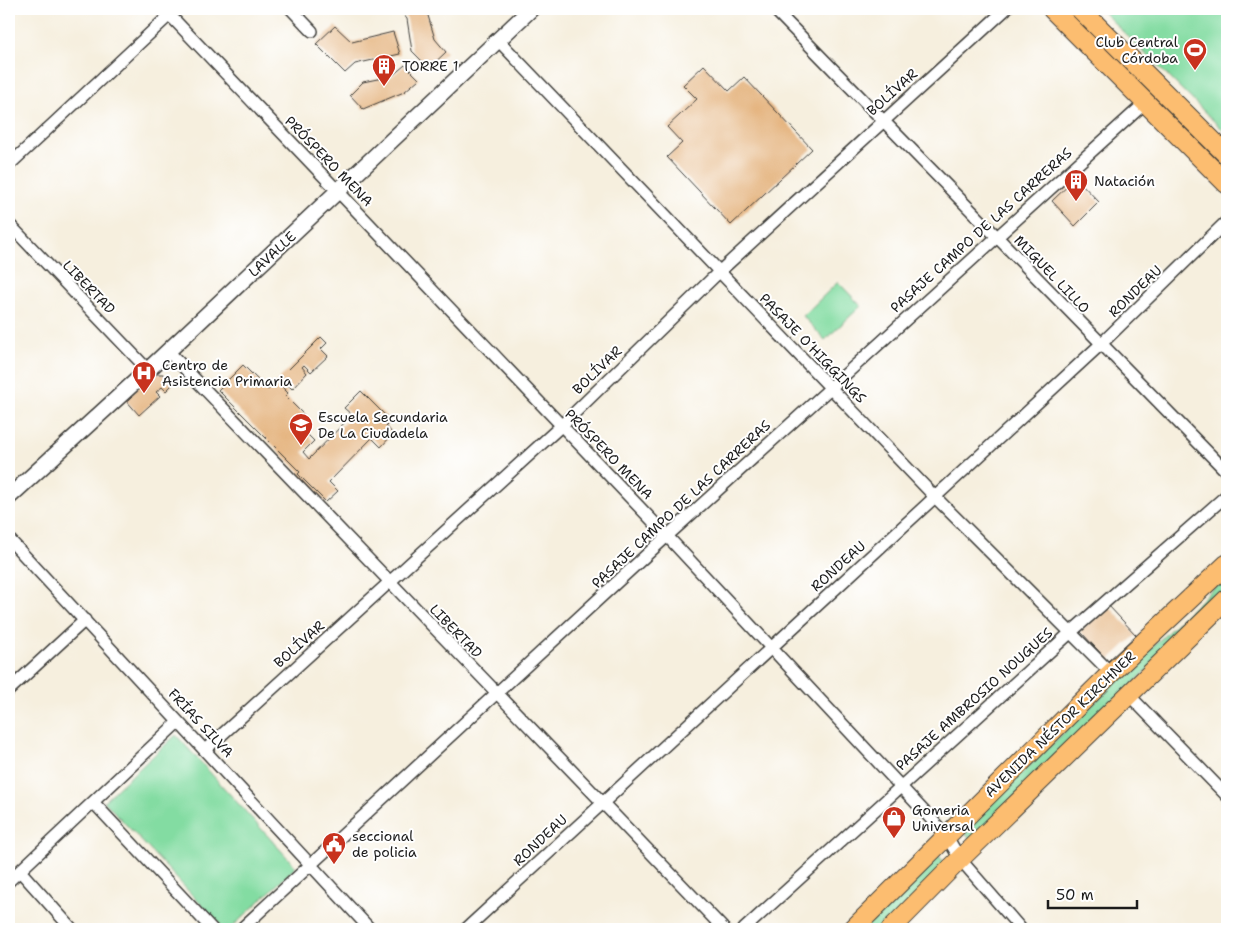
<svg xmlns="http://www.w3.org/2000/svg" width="1236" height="938" viewBox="0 0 1236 938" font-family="'Shantell Sans',sans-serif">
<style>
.green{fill:#83dca2;stroke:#507c5f}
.building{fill:#e5b581}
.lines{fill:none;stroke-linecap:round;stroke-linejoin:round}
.minor-casing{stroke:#3d3c39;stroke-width:14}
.tertiary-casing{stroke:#3d3c39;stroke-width:18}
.primary-casing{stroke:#3d3c39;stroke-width:21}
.minor{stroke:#fff;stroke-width:11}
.tertiary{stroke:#fff;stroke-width:15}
.primary{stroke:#fcbd6f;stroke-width:19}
.labels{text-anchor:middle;stroke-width:4;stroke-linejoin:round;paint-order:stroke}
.poi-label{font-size:14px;fill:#1c1c1c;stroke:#fff;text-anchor:start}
.street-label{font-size:14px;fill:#1c1c1c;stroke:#fff}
</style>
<rect width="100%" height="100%" fill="#fff"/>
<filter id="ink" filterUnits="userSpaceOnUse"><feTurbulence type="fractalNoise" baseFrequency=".02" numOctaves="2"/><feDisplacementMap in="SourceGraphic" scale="10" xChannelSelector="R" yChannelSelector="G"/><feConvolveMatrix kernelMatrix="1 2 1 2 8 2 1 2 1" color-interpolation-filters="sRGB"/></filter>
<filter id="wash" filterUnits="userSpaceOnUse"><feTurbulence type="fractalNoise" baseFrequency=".0096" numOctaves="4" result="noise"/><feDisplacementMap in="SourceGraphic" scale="20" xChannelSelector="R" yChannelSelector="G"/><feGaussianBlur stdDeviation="1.12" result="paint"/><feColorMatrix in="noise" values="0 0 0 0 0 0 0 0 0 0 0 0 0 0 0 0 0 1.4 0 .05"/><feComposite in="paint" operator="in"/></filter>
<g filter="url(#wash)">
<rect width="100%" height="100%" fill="#f6efde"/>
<path class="green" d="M1100 9H1227V134Z
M838 282 861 306 825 340 803 316Z
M1227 575V593L971 840 963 830Z
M176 735 296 867 230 929H224L104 801Z
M938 855 948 867 885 929H863Z"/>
<g id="blocks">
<path class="building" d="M399 9H426L435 39 446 52 429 68 412 51 407 19Z
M335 26 352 42 393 32 400 54 355 64 345 73 316 44Z
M405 65 419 79 404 92 363 109 350 95 363 82 392 76Z
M704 65 729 91 744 77 812 149 731 225 667 157 682 143 667 127 697 99 683 85Z
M1076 178 1099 202 1075 226 1052 201Z
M321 337 327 343 321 349 328 356 311 372 304 365 302 367 307 373 292 389 285 382 281 386 288 393 285 396 304 415 296 423 314 441 303 452 309 459 352 415 344 408 361 391 391 421 386 426 393 434 381 447 372 438 329 482 338 491 326 502 298 474 300 472 218 390 243 365 268 390Z
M153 374H163L172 385 166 391 162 387 156 392 160 396 139 415 125 399Z
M1108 605 1136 635 1108 661 1080 631Z"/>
</g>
</g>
<g filter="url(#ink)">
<use href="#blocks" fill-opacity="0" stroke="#3d3c39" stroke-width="1"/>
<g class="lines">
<g class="minor-casing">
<path id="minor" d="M164 9 667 536 946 835 960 859 1021 929
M291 9 312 31
M774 9 1227 472
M498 40 936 498 1111 673
M9 165 176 9
M9 224 148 370
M168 351 724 929
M9 539 370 929
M9 690 85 620
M1129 695 1227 796
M205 750 561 426 719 272 1006 9
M93 802 212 929
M20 871 72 929
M9 881 178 722
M241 929 667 536 1145 103
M466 929 1100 345 1227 221
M744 929 1070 633 1227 495"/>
</g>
<g class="tertiary-casing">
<path id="tertiary" d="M9 497 148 370 531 9"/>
</g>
<g class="primary-casing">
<path id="primary" d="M1052 9 1227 184
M1080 9 1227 155
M853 929 1111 673 1227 564
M891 929 960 859 1227 599"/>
</g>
<use href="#minor" class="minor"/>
<use href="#tertiary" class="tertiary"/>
<use href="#primary" class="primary"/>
</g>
</g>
<defs>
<g id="stadium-pin" transform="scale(1.25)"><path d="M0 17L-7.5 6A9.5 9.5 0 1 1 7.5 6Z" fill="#c8321e" stroke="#fff"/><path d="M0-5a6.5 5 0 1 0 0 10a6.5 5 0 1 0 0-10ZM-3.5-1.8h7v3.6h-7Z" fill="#fff"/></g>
<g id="building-pin" transform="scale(1.25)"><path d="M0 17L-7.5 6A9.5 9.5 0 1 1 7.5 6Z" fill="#c8321e" stroke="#fff"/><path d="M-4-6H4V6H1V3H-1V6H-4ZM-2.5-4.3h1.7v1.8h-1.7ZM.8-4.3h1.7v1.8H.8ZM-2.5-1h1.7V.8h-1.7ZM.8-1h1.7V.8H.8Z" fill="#fff"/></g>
<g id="hospital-pin" transform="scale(1.25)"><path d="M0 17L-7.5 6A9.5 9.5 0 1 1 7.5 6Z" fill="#c8321e" stroke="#fff"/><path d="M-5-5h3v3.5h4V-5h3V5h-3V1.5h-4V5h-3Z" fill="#fff"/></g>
<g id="school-pin" transform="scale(1.25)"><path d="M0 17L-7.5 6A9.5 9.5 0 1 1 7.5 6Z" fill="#c8321e" stroke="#fff"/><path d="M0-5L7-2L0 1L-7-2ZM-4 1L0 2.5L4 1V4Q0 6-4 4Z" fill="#fff"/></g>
<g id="shop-pin" transform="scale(1.25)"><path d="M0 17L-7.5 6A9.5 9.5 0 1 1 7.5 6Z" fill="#c8321e" stroke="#fff"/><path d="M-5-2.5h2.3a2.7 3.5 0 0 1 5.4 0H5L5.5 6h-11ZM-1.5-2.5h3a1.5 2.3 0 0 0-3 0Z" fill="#fff"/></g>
<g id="civic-pin" transform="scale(1.25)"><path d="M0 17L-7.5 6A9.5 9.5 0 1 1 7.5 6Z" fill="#c8321e" stroke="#fff"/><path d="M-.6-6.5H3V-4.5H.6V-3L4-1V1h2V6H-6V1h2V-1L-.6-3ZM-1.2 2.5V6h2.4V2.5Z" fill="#fff"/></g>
</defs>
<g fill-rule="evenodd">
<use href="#stadium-pin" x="1195" y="50"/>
<use href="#building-pin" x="384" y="66"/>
<use href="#building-pin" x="1076" y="181"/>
<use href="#hospital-pin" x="144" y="373"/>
<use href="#school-pin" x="301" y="425"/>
<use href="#shop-pin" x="894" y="818"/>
<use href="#civic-pin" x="334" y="844"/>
</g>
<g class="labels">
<g class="poi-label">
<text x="1178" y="47" text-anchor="end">Club Central<tspan x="1178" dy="16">Córdoba</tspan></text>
<text x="402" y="71">TORRE 1</text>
<text x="1094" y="186">Natación</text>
<text x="162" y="370">Centro de<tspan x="162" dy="16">Asistencia Primaria</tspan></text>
<text x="318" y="422">Escuela Secundaria<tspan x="318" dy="16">De La Ciudadela</tspan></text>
<text x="912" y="815">Gomeria<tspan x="912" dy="16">Universal</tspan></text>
<text x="352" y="841">seccional<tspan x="352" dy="16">de policia</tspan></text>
</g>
<g class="street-label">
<text transform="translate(892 92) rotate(-42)" y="5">BOLÍVAR</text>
<text transform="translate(329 161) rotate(46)" y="5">PRÓSPERO MENA</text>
<text transform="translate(981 230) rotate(-42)" y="5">PASAJE CAMPO DE LAS CARRERAS</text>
<text transform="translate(272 254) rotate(-43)" y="5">LAVALLE</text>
<text transform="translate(1052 274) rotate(46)" y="5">MIGUEL LILLO</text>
<text transform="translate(89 287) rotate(46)" y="5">LIBERTAD</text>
<text transform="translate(1135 291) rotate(-44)" y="5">RONDEAU</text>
<text transform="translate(813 348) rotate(46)" y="5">PASAJE O´HIGGINGS</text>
<text transform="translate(597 370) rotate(-44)" y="5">BOLÍVAR</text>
<text transform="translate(609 454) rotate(46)" y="5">PRÓSPERO MENA</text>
<text transform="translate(681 504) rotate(-43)" y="5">PASAJE CAMPO DE LAS CARRERAS</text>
<text transform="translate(838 566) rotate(-42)" y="5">RONDEAU</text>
<text transform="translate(456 631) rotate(46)" y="5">LIBERTAD</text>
<text transform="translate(299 644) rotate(-42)" y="5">BOLÍVAR</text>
<text transform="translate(974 699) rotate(-42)" y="5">PASAJE AMBROSIO NOUGUES</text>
<text transform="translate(201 723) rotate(47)" y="5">FRÍAS SILVA</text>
<text transform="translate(1060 724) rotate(-44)" y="5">AVENIDA NÉSTOR KIRCHNER</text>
<text transform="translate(540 840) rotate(-43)" y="5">RONDEAU</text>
</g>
</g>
<rect width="1236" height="938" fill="none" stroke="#fff" stroke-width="30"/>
<path d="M1048 900v8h89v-8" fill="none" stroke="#1c1c1c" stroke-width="2.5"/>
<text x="1056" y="900" font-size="15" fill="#1c1c1c" stroke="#ffffff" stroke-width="4" paint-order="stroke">50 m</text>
</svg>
